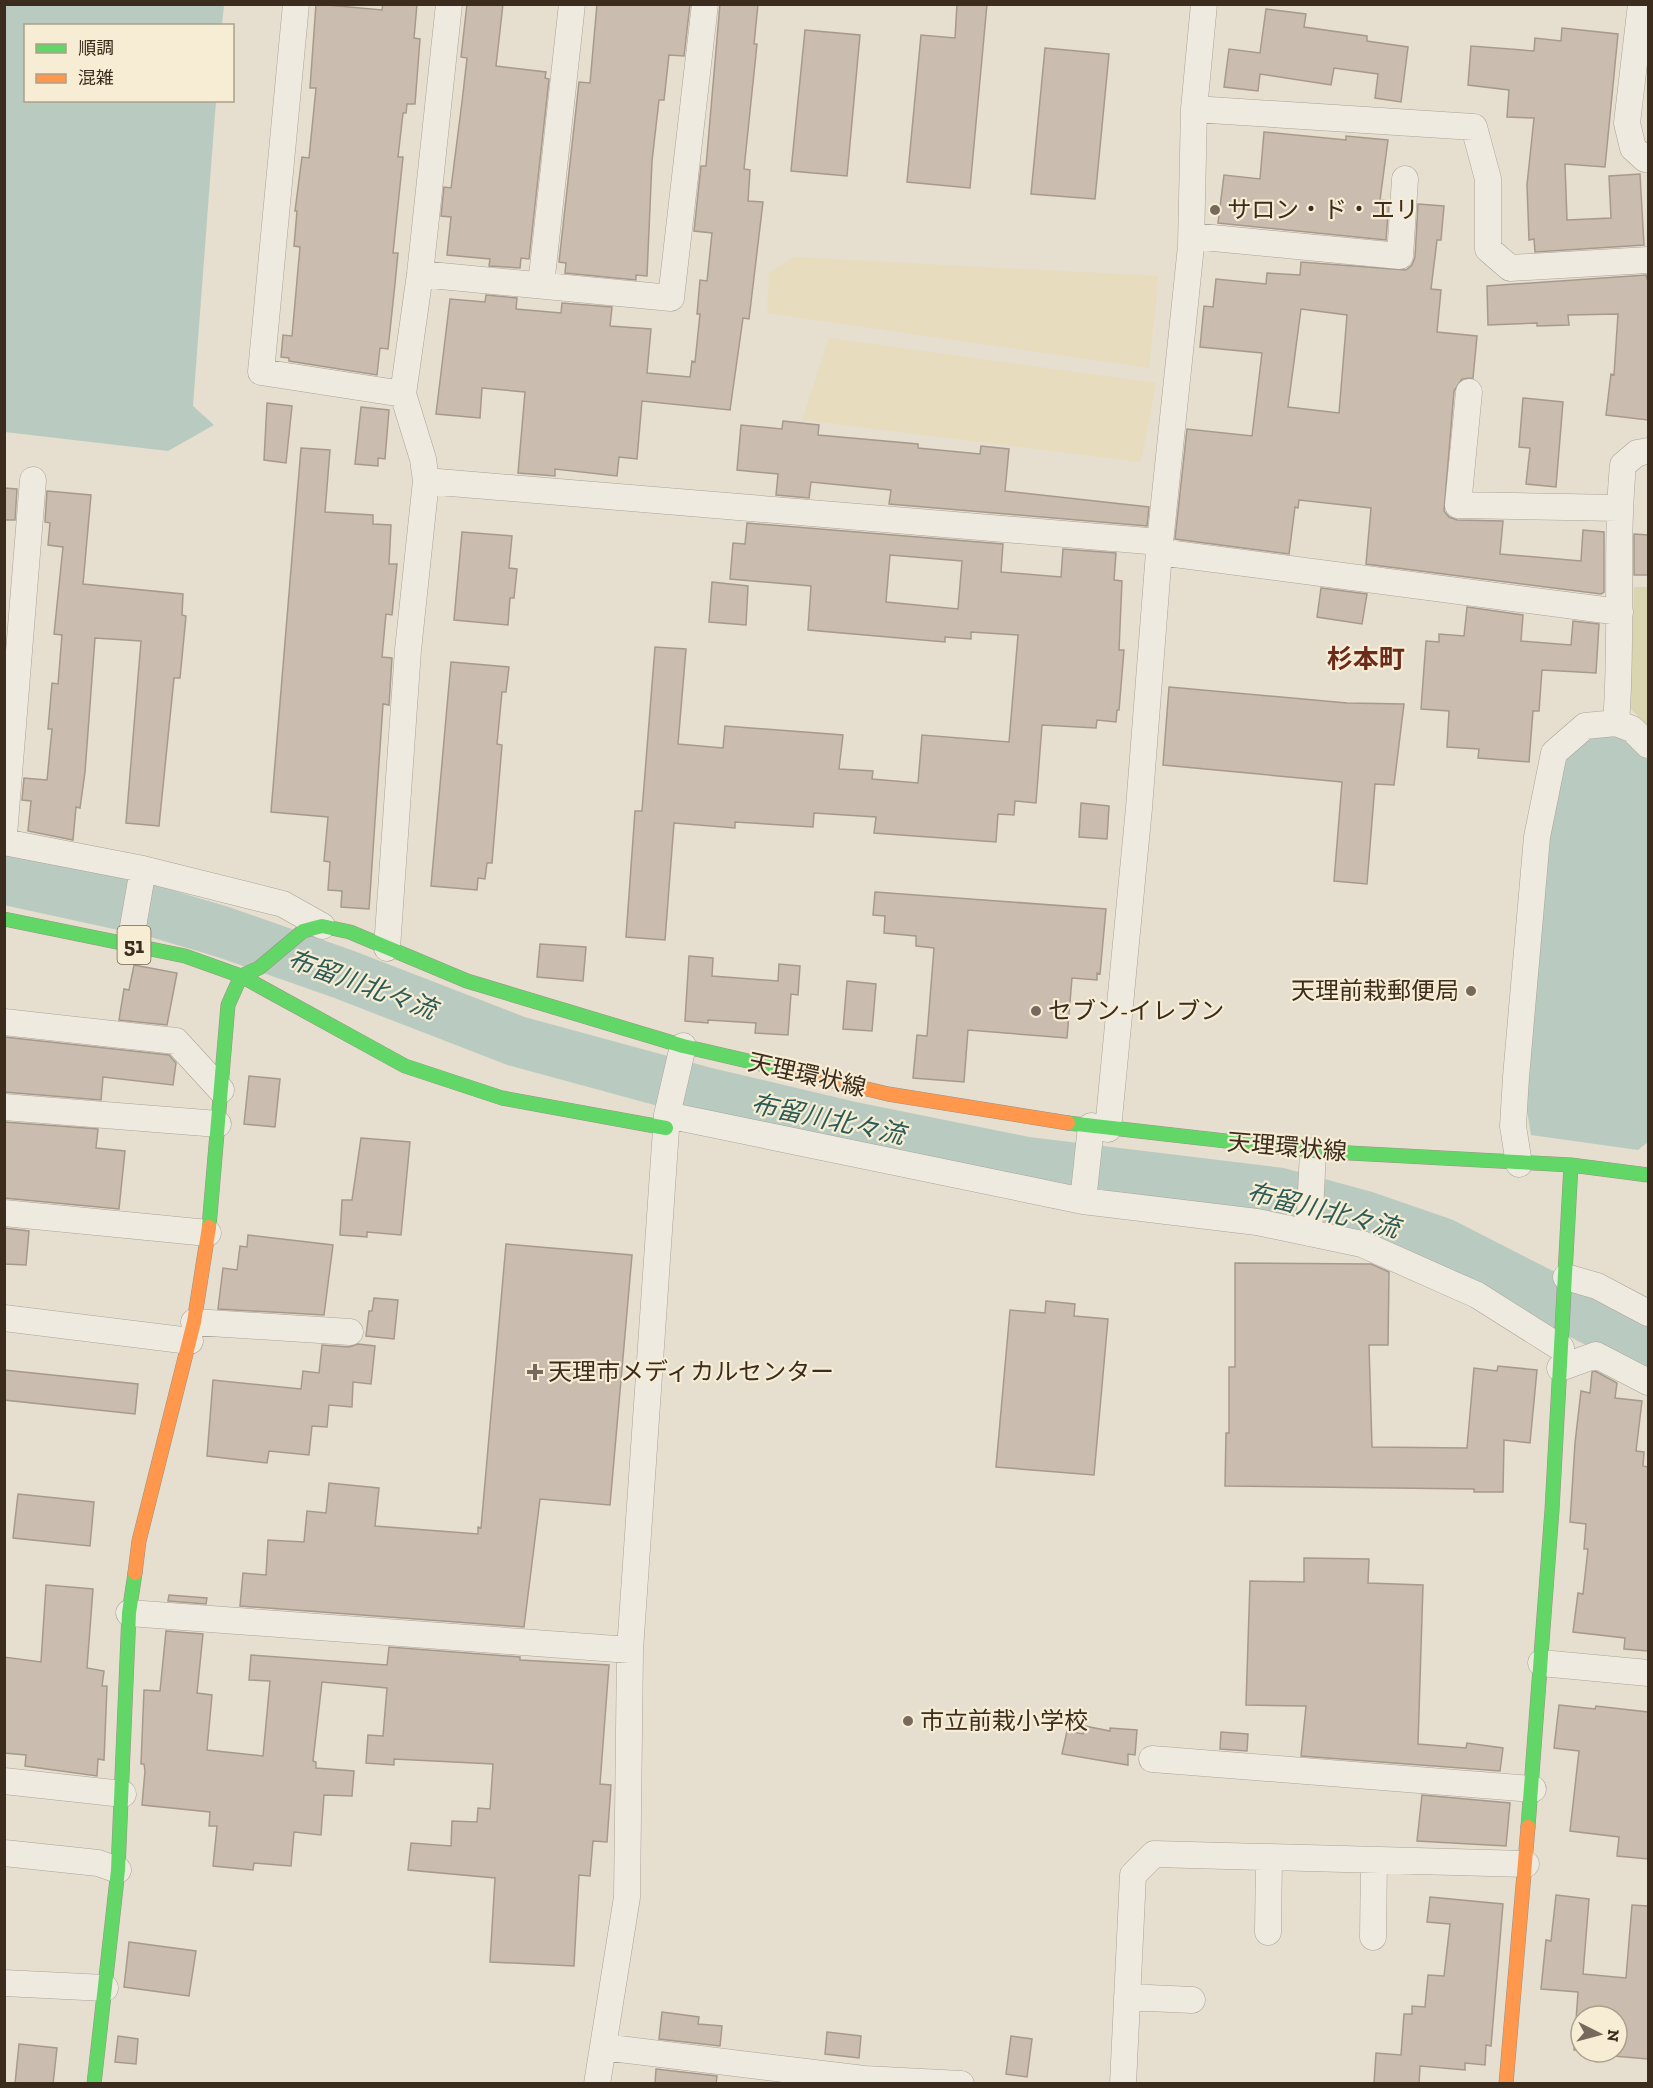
<svg xmlns="http://www.w3.org/2000/svg" width="1653" height="2088" viewBox="0 0 1653 2088" font-family="'Zilla Slab','Noto Sans JP',serif">
<style>
.farmland{fill:#e7ddbe}
.green{fill:#d7d6b0}
.water{fill:#b9cbc0}
.lines{fill:none;stroke-linecap:round;stroke-linejoin:round}
.river{stroke:#b9cbc0;stroke-width:51}
.building{fill:#cabcae;stroke:#a79a8d;stroke-width:1.5;fill-rule:evenodd}
.street-casing{stroke:#aba397;stroke-width:27}
.fast-casing{stroke:#9b9386;stroke-width:15}
.slow-casing{stroke:#9b9386;stroke-width:15}
.street{stroke:#eeeae0;stroke-width:26}
.fast{stroke:#63d668;stroke-width:14}
.slow{stroke:#ff974d;stroke-width:14}
.poi-dot{fill:#776a5c;stroke:#f7edd4;stroke-width:2}
.labels{text-anchor:middle;stroke-width:4.5;stroke-linejoin:round;paint-order:stroke}
.shield{fill:#f7edd4;stroke:#736655;stroke-width:1.5}
.shield-label{font-size:22px;font-weight:bold;fill:#3b2c1e}
.poi-label{font-size:24px;fill:#3b2c1e;stroke:#f7edd4;text-anchor:start}
.street-label{font-size:24px;fill:#3b2c1e;stroke:#f7edd4}
.neighbourhood-label{font-size:26px;font-weight:bold;fill:#6b2a1b;stroke:#f7edd4}
.water-label{font-size:26px;font-style:italic;fill:#2c5c58;stroke:#f7edd4}
</style>
<rect width="100%" height="100%" fill="#e6dece"/>
<path class="farmland" d="M794 257 1159 276 1149 368 767 313 769 273Z
M829 338 1156 383 1141 462 802 420Z"/>
<path class="green" d="M1634 587H1648V726L1630 708Z"/>
<path class="water" d="M5 4 224 5 222 25 26 26V100L216 101 193 406 214 425 168 451 5 432Z
M1589 736H1619L1648 760V1142L1638 1150 1531 1135 1523 1086 1546 844 1564 760Z"/>
<g class="lines">
<path class="river" d="M4 879 156 912 223 932 343 974 516 1041 707 1093 851 1127 1024 1162 1279 1193 1364 1216 1442 1243 1648 1348"/>
</g>
<path class="building" d="M316 4 382 10 383 4H417L414 38 420 39 415 104H407L406 113H403L398 157H403L393 253H398L395 284 388 349 380 348 377 375 289 361V358L281 357 283 335 292 336 300 247 294 246 297 211H295L302 157 309 158 316 88H310Z
M467 4H503L496 66 546 72 545 78 549 79 529 259 521 258 520 268 489 266 490 259 447 255 451 217 441 216 444 187 451 188 462 102 467 58 461 57Z
M597 4H690L684 56 669 55 664 100H659L652 161 647 276 636 275V280L565 273 566 263 559 262 579 82 590 83Z
M720 4H758L754 44H757L744 169 750 170 748 201 763 202 749 319 743 318 730 410 642 401 637 459 619 457 617 476 555 469V476L518 473 525 392 482 388 480 418 436 414 450 299 485 302 486 295 517 298 516 309 561 313 562 303 612 307 610 326 651 329 647 373 690 377 692 361 695 362 700 314H697L700 280 707 281 712 233 694 231 701 166H706Z
M957 4H987L970 188 907 182 921 35 955 38Z
M1266 9 1306 14 1304 27 1367 36V41L1408 47 1401 102 1375 98 1378 74 1334 68 1331 85 1260 74 1258 91 1224 87 1229 49 1260 53Z
M1562 28 1618 34 1605 167 1565 164 1567 220 1611 218 1609 176 1640 174 1644 245 1535 252 1534 239 1529 240 1527 185 1534 118 1507 117 1509 90 1468 85 1471 46 1534 51 1535 38 1561 41Z
M805 30 860 35 847 176 791 171Z
M1045 48 1109 54 1095 199 1031 194Z
M1264 132 1346 140V136L1388 140 1380 200 1389 201 1386 240 1218 223 1224 175 1260 179Z
M1418 204 1444 206 1441 240H1437L1431 289 1441 290 1437 332 1477 336 1473 378 1462 379 1454 391 1444 511 1449 517 1457 520 1503 521 1500 554 1581 561 1583 530 1604 532V592L1601 594 1366 564 1371 508 1299 500 1298 508 1295 507 1289 554 1175 539 1187 429 1252 436 1262 353 1200 347 1204 306 1213 307 1216 279 1266 284 1267 273 1300 275 1301 262 1406 270 1412 265 1415 257ZM1301 309 1347 315 1339 413 1288 407Z
M1646 275 1648 282V420L1606 415 1611 374 1614 375 1618 314 1568 315 1569 325 1537 326V323L1488 325 1487 286Z
M1523 398 1563 402 1556 487 1526 484 1530 448 1519 447Z
M267 403 292 406 286 463 264 460Z
M361 407 389 410 385 459 378 458V466L355 464Z
M783 421 819 425 818 435 918 444V448L980 454 981 446 1009 449 1005 491 1149 507 1147 526 889 504 891 490 811 482 809 498 776 495 778 474 737 470 741 425 782 429Z
M301 448 330 450 325 512 373 515V524L391 525 389 564H397L392 615 386 614 382 657 392 658 389 705 383 704 369 909 341 907 342 891 328 890 330 862 324 861 328 817 271 812Z
M4 488 17 489 15 520H4Z
M47 491 91 495 83 584 183 594 182 615 186 616 180 678H174L159 826 126 823 141 641 95 638 85 772 80 808 76 807 73 840 28 831 31 801 22 800 24 778 47 780 52 729H48L52 683 58 684 62 635 54 634 63 547 48 545 50 523 45 522Z
M747 523 1003 544 1001 572 1061 577 1063 549 1116 553 1114 580 1122 581 1119 650H1124L1119 710H1117L1116 722 1097 720 1096 728 1042 725 1036 803 1015 801 1014 815 998 814 996 842 874 833 876 817 814 813 813 827 735 822V828L674 823 665 940 626 937 635 811H642L655 647 686 649 678 744 723 748 725 726 843 735 839 769 873 771 872 779 918 783 922 735 1009 742 1018 635 971 632V639L945 637V642L808 630 811 586 730 579 733 543 745 544ZM890 555 962 561 958 609 886 602Z
M462 532 512 536 509 568 517 569 514 598H510L508 625 454 620Z
M1634 534 1648 535V575H1634Z
M712 582 748 586 746 625 709 622Z
M1321 588 1367 594 1362 624 1317 617Z
M1467 607 1523 615 1521 641 1571 645 1573 621 1599 624 1596 673 1542 670 1539 711H1533L1529 762 1478 758 1479 749 1447 747 1449 711 1421 709 1426 641 1439 642V634L1464 636Z
M451 662 509 667 506 692H502L497 744 502 745 492 863H487L485 879 478 878 477 890 431 886Z
M1169 687 1347 703 1404 704 1394 785 1375 784 1367 884 1334 881 1342 782 1163 765Z
M1081 803 1109 806 1107 839 1079 837Z
M875 892 1106 909 1100 974 1097 973V980L1072 978 1067 1038 968 1030 964 1082 913 1078 917 1035 927 1036 934 948 916 946V936L884 933 885 916 873 915Z
M540 944 586 947 583 981 537 977Z
M689 956 713 958 712 976 778 981 779 964 800 966 798 995 791 994 788 1035 755 1033 756 1023 708 1020V1023L685 1021Z
M134 965 177 973 167 1025 119 1020 124 989 129 990Z
M847 981 876 984 872 1031 843 1029Z
M4 1037 169 1055 176 1063 173 1085 103 1077 101 1100 4 1092Z
M249 1076 280 1079 275 1127 244 1124Z
M4 1122 98 1129 96 1148 125 1151 119 1209 4 1198Z
M361 1138 410 1142 401 1235 367 1232V1237L340 1235 342 1200H352Z
M4 1228 29 1231 26 1265 4 1264Z
M248 1235 333 1245 324 1315 218 1309 223 1268 237 1270 240 1246 247 1247Z
M506 1244 632 1255 610 1505 540 1499 524 1627 240 1606 243 1573 266 1575 268 1540 304 1542 307 1511 326 1513 329 1483 379 1488 375 1526 478 1534V1527L481 1528Z
M1235 1263 1371 1264 1389 1272 1388 1345H1369L1372 1447 1467 1448 1474 1368 1497 1371 1498 1366 1537 1370 1530 1443 1504 1440 1503 1492H1474V1489L1225 1486 1226 1433H1229V1367H1235Z
M374 1298 398 1300 394 1339 366 1336 369 1311H372Z
M1046 1301 1075 1304 1074 1316 1108 1319 1094 1475 996 1467 1010 1310 1045 1313Z
M358 1344 375 1346 371 1384 353 1382 352 1407 329 1405 327 1427 312 1426 309 1455 269 1451 267 1463 207 1456 213 1380 301 1389 303 1371 319 1373 322 1345 349 1347Z
M4 1370 138 1384 135 1414 4 1400Z
M1595 1371 1617 1383 1615 1398 1642 1401 1636 1451 1644 1452 1643 1466 1648 1467V1651L1624 1649 1625 1638 1573 1632 1578 1593 1583 1594 1588 1549H1584L1586 1524 1570 1522 1575 1443 1581 1391 1590 1393 1592 1372Z
M18 1494 94 1502 90 1546 13 1538Z
M1304 1558 1369 1559 1368 1583 1423 1585 1418 1744 1466 1748 1467 1743 1503 1748 1500 1771 1301 1756 1306 1706 1246 1705 1250 1581 1304 1582Z
M46 1585 93 1589 87 1668 104 1671 102 1686H107L104 1760 98 1759 97 1776 25 1766 26 1755 4 1753V1657L41 1662Z
M169 1595 207 1598 206 1604 168 1601Z
M166 1631 203 1634 197 1693 212 1695 207 1750 263 1756 270 1681 249 1680 251 1655 387 1665 389 1647 520 1657V1660L609 1665 600 1784 611 1785 607 1842 593 1841 590 1876 579 1875 574 1966 490 1962 495 1878 408 1870 411 1843 451 1846 452 1821 477 1822 478 1808 490 1809 493 1764 394 1759V1765L366 1763 368 1735 383 1736 387 1688 322 1682 313 1761 316 1762V1768L354 1771 352 1796 324 1795 321 1835 294 1832 291 1866 254 1863 253 1870 213 1866 217 1826H209L210 1812 142 1805 145 1771 144 1764H141L144 1690 160 1691Z
M1559 1705 1595 1709 1596 1706 1648 1712V1859L1617 1856 1619 1837 1570 1831 1579 1751 1554 1748Z
M1085 1726 1110 1731V1728L1137 1730 1135 1755 1128 1754V1765L1062 1754 1067 1731 1083 1734Z
M1221 1732 1248 1734 1247 1751 1220 1749Z
M1422 1795 1510 1803 1506 1846 1417 1841Z
M1556 1895 1589 1899 1583 1974 1626 1978 1632 1905 1648 1906V2059L1613 2056V2053L1603 2052H1617V2016H1581V2050H1574L1578 1992 1541 1989 1546 1940 1551 1941Z
M1430 1897 1503 1904 1491 2046 1486 2045 1485 2065 1465 2063V2070L1420 2066 1419 2084H1374L1376 2053 1401 2055 1404 2014H1412V2006L1425 2007 1428 1975 1444 1976 1450 1924 1427 1922Z
M129 1942 196 1951 189 1996 124 1987Z
M662 2012 699 2017 698 2024 722 2026 720 2046 659 2039Z
M827 2032 861 2036 859 2058 825 2054Z
M118 2036 138 2039 136 2064 115 2062Z
M1011 2036 1032 2039 1027 2077 1006 2074Z
M19 2044 57 2048 53 2084H15Z
M656 2069 717 2076 716 2084H655Z"/>
<g class="lines">
<g class="street-casing">
<path id="street" d="M296 4 261 372 403 394
M1641 4 1627 123 1633 148 1645 159H1648
M1194 109 1474 127 1488 179V249L1510 268 1648 260
M1192 236 1400 256 1405 179
M420 274 671 298 705 4
M541 285 572 4
M1469 392 1458 505 1619 508
M426 481 1160 542
M1159 552 1620 612
M1616 723 1632 729 1648 745
M4 835 33 480
M4 842 143 869 283 904 322 926
M130 944 143 869
M387 948 408 650 426 481 423 459 403 394 420 274 449 4
M4 1022 176 1041 221 1090
M4 1107 218 1124
M667 1115 1083 1201 1257 1222 1362 1244 1477 1295 1561 1348
M1108 1129 1139 808 1159 552 1191 246 1194 109 1204 4
M1519 1164 1513 1126 1516 1077 1537 837 1554 753 1585 726 1616 723C1623 637 1615 551 1623 465L1637 453 1648 451
M1083 1201 1091 1126
M4 1213 208 1233
M1309 1233 1313 1151
M1566 1277 1597 1286 1648 1313
M4 1318 190 1341
M194 1322 350 1332
M1560 1368 1596 1355 1648 1382
M129 1613 630 1650
M1541 1663 1648 1673
M1152 1759 1533 1789
M4 1781 123 1794
M4 1853 98 1863 118 1870
M1268 1932 1269 1857
M1373 1937 1374 1860
M4 1983 105 1988
M1127 1997 1192 2000
M603 2047 864 2079 961 2084
M597 2084 627 1897 630 1650 667 1115 683 1046
M1123 2084 1133 1875 1154 1854 1526 1864"/>
</g>
<g class="fast-casing">
<path id="fast" d="M4 919 185 956 241 976 259 968 303 931 322 926 350 932 467 981 683 1046 787 1070
M1068 1123 1313 1151 1571 1165 1648 1175
M209 1227 228 1005 241 976 405 1066 502 1098 666 1128
M1528 1827 1552 1510 1571 1165
M94 2084 118 1870 129 1613 135 1573"/>
</g>
<g class="slow-casing">
<path id="slow" d="M787 1070 888 1094 1068 1123
M135 1573 139 1541 194 1322 209 1227
M1506 2084 1528 1827"/>
</g>
<use href="#street" class="street"/>
<use href="#fast" class="fast"/>
<use href="#slow" class="slow"/>
</g>
<g class="poi-dot">
<circle cx="1215" cy="210" r="6"/>
<circle cx="1471" cy="991" r="6"/>
<circle cx="1036" cy="1011" r="6"/>
<path d="M532 1363h6v6h6v6h-6v6h-6v-6h-6v-6h6z"/>
<circle cx="908" cy="1721" r="6"/>
</g>
<g class="labels">
<rect class="shield" x="117.5" y="926" width="33" height="38" rx="4.5"/>
<g class="shield-label">
<text x="134" y="953">51</text>
</g>
<g class="poi-label">
<text x="1227" y="218">サロン・ド・エリ</text>
<text x="1459" y="999" text-anchor="end">天理前栽郵便局</text>
<text x="1048" y="1019">セブン-イレブン</text>
<text x="548" y="1380">天理市メディカルセンター</text>
<text x="920" y="1729">市立前栽小学校</text>
</g>
<g class="street-label">
<text transform="translate(807 1075) rotate(13)" y="8">天理環状線</text>
<text transform="translate(1287 1147) rotate(5)" y="8">天理環状線</text>
</g>
<g class="neighbourhood-label">
<text x="1366" y="668">杉本町</text>
</g>
<g class="water-label">
<text transform="translate(362 984) rotate(20)" y="9">布留川北々流</text>
<text transform="translate(828 1119) rotate(12)" y="9">布留川北々流</text>
<text transform="translate(1323 1210) rotate(14)" y="9">布留川北々流</text>
</g>
</g>
<rect width="1653" height="2088" fill="none" stroke="#3b2c1e" stroke-width="12"/>
<rect x="24" y="24" width="210" height="78" fill="#f7edd4" stroke="#aca08b" stroke-width="1.5"/>
<rect x="36" y="44" width="30" height="9" fill="#63d668" stroke="#aca08b" stroke-width="1.5"/>
<text x="78" y="54" font-size="18" fill="#3b2c1e">順調</text>
<rect x="36" y="74" width="30" height="9" fill="#ff974d" stroke="#aca08b" stroke-width="1.5"/>
<text x="78" y="84" font-size="18" fill="#3b2c1e">混雑</text>
<g transform="translate(1599 2034) rotate(96)"><circle r="28" fill="#f7edd4" stroke="#aca08b" stroke-width="1.5"/>
<path d="M0-4.5L10 22L0 15L-10 22Z" fill="#776a5c"/>
<text y="-9" font-size="16" font-weight="bold" text-anchor="middle" fill="#3b2c1e">N</text>
</g>
</svg>
